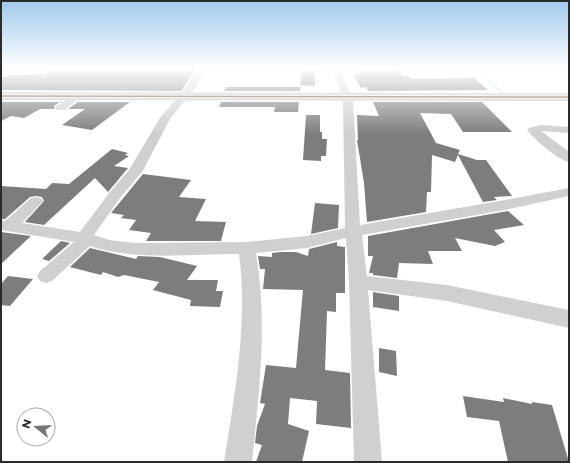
<svg xmlns="http://www.w3.org/2000/svg" width="570" height="463" font-family="Montserrat,sans-serif">
	<style>
		.lines { fill: none; stroke-linecap: round; stroke-linejoin: round }
		.stream { fill: #d4e7f2; fill-rule: evenodd }
		.building { fill: #7d7d7d }
		.minor { fill: #d0d0d0; fill-rule: evenodd }
		.secondary { fill: #c9c9c9; fill-rule: evenodd }
		.bus-1-casing { stroke: #fff; stroke-width: 3 }
		.bus-1 { stroke: #7a4b2a; stroke-width: 1.5 }
	</style>
	<rect width="100%" height="100%" fill="#fff"/>
	<g class="lines">
		<!-- stream -->
		<path class="stream" d="M 480,69 L 483,69 L 487,77 L 503,92 L 503,94 L 501,94 L 485,78 Z"/>
	</g>
	<!-- building -->
	<path class="building" d="M 52,69 L 196,69 L 181,91 L 1,90 L 1,77 L 5,77 L 9,75 L 44,74 Z
		M 302,69 L 315,69 L 315,86 L 300,85 Z
		M 355,69 L 399,70 L 403,76 L 409,76 L 411,79 L 474,78 L 488,90 L 368,91 L 366,87 L 361,88 L 353,75 L 357,75 Z
		M 226,87 L 301,87 L 300,91 L 224,91 Z
		M 1,102 L 60,102 L 55,105 L 54,109 L 40,109 L 24,118 L 11,116 L 1,121 Z
		M 78,102 L 130,102 L 92,130 L 62,125 L 85,109 L 68,109 Z
		M 221,102 L 299,102 L 298,112 L 274,112 L 275,107 L 219,107 Z
		M 373,102 L 482,102 L 512,132 L 463,132 L 451,114 L 420,113 L 436,143 L 460,150 L 458,154 L 477,160 L 486,160 L 512,196 L 494,197 L 497,200 L 483,202 L 458,155 L 455,162 L 432,155 L 431,192 L 427,192 L 426,212 L 367,222 L 364,183 L 357,140 L 358,140 L 357,115 L 379,116 Z
		M 306,115 L 320,115 L 320,132 L 322,132 L 322,139 L 327,139 L 326,156 L 321,156 L 321,161 L 303,160 Z
		M 112,149 L 128,153 L 125,155 L 129,156 L 114,166 L 128,168 L 108,192 L 95,178 L 44,225 L 25,222 L 44,201 L 42,197 L 36,196 L 30,197 L 5,219 L 1,219 L 1,186 L 46,189 L 52,183 L 69,184 Z
		M 143,174 L 191,180 L 179,197 L 206,199 L 195,221 L 226,222 L 221,241 L 146,241 L 151,233 L 129,230 L 136,220 L 121,218 L 124,215 L 111,213 Z
		M 315,203 L 339,205 L 338,228 L 311,234 Z
		M 508,211 L 524,225 L 494,230 L 505,242 L 495,246 L 455,238 L 462,251 L 428,251 L 433,264 L 399,263 L 397,278 L 373,275 L 373,273 L 369,273 L 373,256 L 368,256 L 368,236 Z
		M 1,232 L 31,236 L 1,264 Z
		M 61,241 L 70,243 L 49,261 L 42,259 Z
		M 337,242 L 337,246 L 345,247 L 345,293 L 336,293 L 336,312 L 327,311 L 325,370 L 350,373 L 351,428 L 316,424 L 317,401 L 290,398 L 288,424 L 309,431 L 302,462 L 256,462 L 262,445 L 255,443 L 257,426 L 265,404 L 260,403 L 266,365 L 296,368 L 303,290 L 263,289 L 265,269 L 260,269 L 258,256 L 272,257 L 272,253 L 281,252 L 296,252 L 308,256 L 309,249 Z
		M 90,248 L 136,259 L 138,256 L 160,257 L 197,266 L 187,280 L 218,280 L 216,291 L 223,291 L 220,307 L 190,306 L 191,300 L 153,290 L 159,282 L 124,275 L 118,277 L 103,272 L 101,275 L 70,267 Z
		M 8,276 L 33,279 L 10,306 L 1,305 L 1,284 Z
		M 373,292 L 399,296 L 399,311 L 373,307 Z
		M 379,348 L 396,351 L 397,376 L 379,372 Z
		M 463,396 L 504,402 L 503,398 L 532,404 L 532,402 L 552,405 L 569,462 L 508,462 L 499,421 L 467,417 Z"/>
	<g class="lines">
		<!-- minor -->
		<path class="minor" d="M 198,69 L 207,69 L 201,76 L 196,87 L 170,119 L 142,172 L 120,198 L 94,235 L 109,240 L 134,243 L 247,242 L 307,236 L 345,228 L 343,102 L 333,69 L 341,69 L 353,102 L 360,225 L 505,200 L 569,188 L 569,196 L 505,210 L 362,235 L 367,276 L 447,285 L 569,310 L 569,328 L 447,301 L 368,290 L 382,462 L 354,462 L 349,282 L 346,238 L 307,248 L 256,253 C 268,322 259,393 252,462 L 224,462 C 235,393 248,323 239,254 C 193,254 134,261 90,246 L 52,281 L 46,283 L 40,281 L 37,276 L 40,271 L 74,242 L 1,230 L 1,220 L 5,221 L 31,198 L 36,197 L 41,198 L 43,201 L 22,223 L 80,232 L 110,192 L 129,170 L 160,118 L 189,84 L 193,75 Z
			M 77,93 L 80,94 L 82,96 L 80,98 L 64,110 L 56,110 L 55,108 L 56,106 Z
			M 541,125 L 569,127 L 569,133 L 541,131 L 569,152 L 569,162 C 557,159 535,140 527,130 L 529,128 Z"/>
		<!-- secondary -->
		<path class="secondary" d="M 1,92 L 569,93 L 569,101 L 1,100 Z"/>
		<defs>
			<path id="bus-1" d="M 1,96 L 569,97"/>
		</defs>
		<!-- bus-1 casing -->
		<use href="#bus-1" class="bus-1-casing"/>
		<!-- bus-1 -->
		<use href="#bus-1" class="bus-1"/>
	</g>
	<!-- sky -->
	<linearGradient id="sky" x2="0" y2="1"><stop stop-color="#a0c8ec"/><stop offset="0.51" stop-color="#fff"/><stop offset="1" stop-color="#fff" stop-opacity="0"/></linearGradient>
	<rect width="570" height="134" fill="url(#sky)"/>
	<!-- border -->
	<rect width="570" height="463" fill="none" stroke="#2b2b2b" stroke-width="4"/>
	<!-- north arrow -->
	<g transform="translate(36 427) rotate(288)"><circle r="19" fill="#ffffff" stroke="#aaaaaa"/>
	<path d="M0-3L7 15L0 10L-7 15Z" fill="#757575"/>
	<text y="-6" font-size="11" font-weight="bold" text-anchor="middle" fill="#2b2b2b">N</text>
	</g>
</svg>
